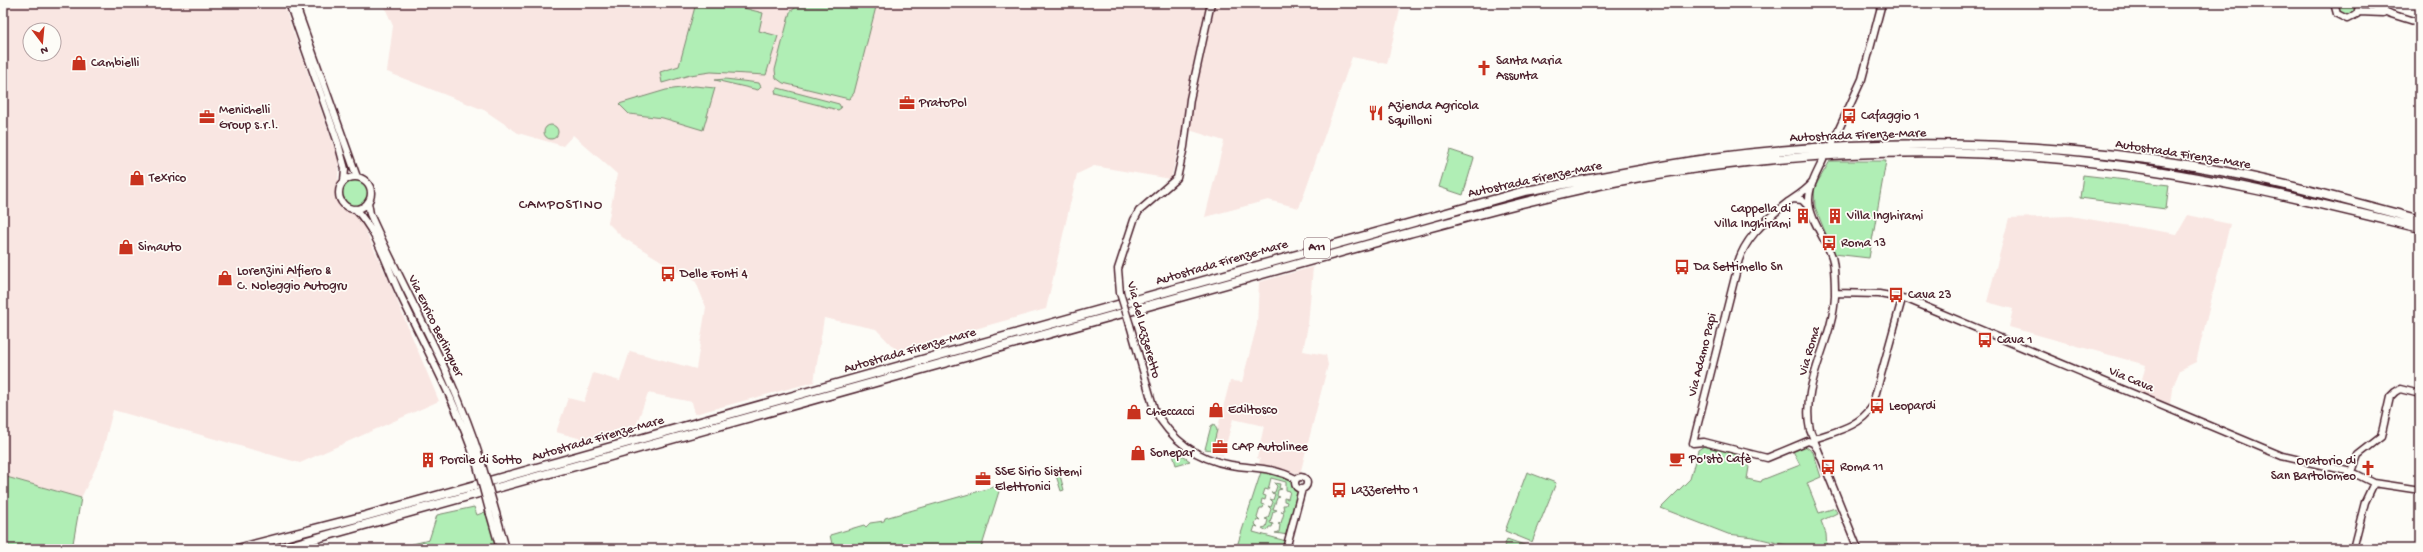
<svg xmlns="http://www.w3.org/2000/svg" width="2423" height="552" font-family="'Gochi Hand',sans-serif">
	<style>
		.built { fill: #f9e6e2; fill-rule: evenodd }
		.green { fill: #b0eeb5; stroke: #7d8670 }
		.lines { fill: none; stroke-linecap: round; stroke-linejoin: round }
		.secondary-casing { stroke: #4a1f2b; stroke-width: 9 }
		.highway-casing { stroke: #4a1f2b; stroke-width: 11 }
		.secondary { stroke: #fdfcf7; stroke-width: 6 }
		.highway { stroke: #fdfcf7; stroke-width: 8 }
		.secondary-bridge-casing { stroke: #4a1f2b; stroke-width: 9; stroke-linecap: butt }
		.secondary-bridge { stroke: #fdfcf7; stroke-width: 6 }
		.labels { text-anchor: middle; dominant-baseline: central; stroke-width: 3.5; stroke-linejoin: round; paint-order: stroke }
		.shield { fill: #fdfcf7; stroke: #806168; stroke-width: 1 }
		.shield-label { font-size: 12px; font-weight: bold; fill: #4a1f2b }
		.poi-label { font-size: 13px; fill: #4a1f2b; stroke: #fdfcf7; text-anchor: start }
		.street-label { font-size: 13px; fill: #4a1f2b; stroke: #fdfcf7 }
		.neighbourhood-label { font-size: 14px; letter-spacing: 1px; fill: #4a1f2b; stroke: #fdfcf7 }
	</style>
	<rect width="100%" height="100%" fill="#fdfcf7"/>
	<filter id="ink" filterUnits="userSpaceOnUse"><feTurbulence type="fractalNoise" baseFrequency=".025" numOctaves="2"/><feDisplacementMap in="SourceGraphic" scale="8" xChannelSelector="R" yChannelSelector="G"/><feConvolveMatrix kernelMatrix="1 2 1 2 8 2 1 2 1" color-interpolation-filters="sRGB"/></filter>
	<g filter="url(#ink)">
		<!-- built -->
		<path class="built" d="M 3,3 L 283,3 L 339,161 L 338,179 L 361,221 L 387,277 L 439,401 L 300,463 L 113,410 L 101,457 L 81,498 L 3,476 ZM 30,30 L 54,30 L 54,54 L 30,54 Z
			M 383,3 L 1391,3 L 1401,6 L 1387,64 L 1352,57 L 1299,208 L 1268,200 L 1205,217 L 1224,141 L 1183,128 L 1171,179 L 1094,166 L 1077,174 L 1046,309 L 897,351 L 876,329 L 824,318 L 814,382 L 695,414 L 692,402 L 648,393 L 634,431 L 593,442 L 556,432 L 568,398 L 584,402 L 593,373 L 620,381 L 630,351 L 696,369 L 706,307 L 696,282 L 622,237 L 608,223 L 617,174 L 573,135 L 563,146 L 518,133 L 484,110 L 387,72 L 393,26 Z
			M 2188,215 L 2230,224 L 2196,362 L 2180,370 L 2172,389 L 2170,404 L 2138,393 L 2146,365 L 2009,327 L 2013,309 L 1987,302 L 2009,218 L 2070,216 L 2177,234 Z
			M 1313,267 L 1308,325 L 1303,351 L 1326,355 L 1328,365 L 1300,474 L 1259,464 L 1260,459 L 1257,458 L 1264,426 L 1233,419 L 1223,456 L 1211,453 L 1230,381 L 1242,382 L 1257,325 L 1259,282 Z"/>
		<!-- green -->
		<path class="green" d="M 696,3 L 724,3 L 763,13 L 759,31 L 778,36 L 766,75 L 711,72 L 690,75 L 662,83 L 660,72 L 679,66 Z
			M 801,3 L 877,3 L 854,93 L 849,99 L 783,83 L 776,78 L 775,70 L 790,12 Z
			M 2338,3 L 2356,3 L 2356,9 L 2349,15 L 2343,14 L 2338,9 Z
			M 725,79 L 759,83 L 761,87 L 758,90 L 715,80 Z
			M 695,86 L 715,88 L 703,130 L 663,118 L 629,114 L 619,104 L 666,90 Z
			M 778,88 L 839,104 L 841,108 L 838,110 L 776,94 L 775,90 Z
			M544 132a7 7 0 1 1 14 0a7 7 0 1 1-14 0Z
			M 1450,150 L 1474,158 L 1463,195 L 1439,187 Z
			M 1830,161 L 1886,161 L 1869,258 L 1834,254 L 1815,207 L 1814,188 Z
			M 2083,175 L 2169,185 L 2166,209 L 2080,198 Z
			M342 193a13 13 0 1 1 26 0a13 13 0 1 1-26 0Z
			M 1214,424 L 1217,430 L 1212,450 L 1205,449 L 1211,426 Z
			M 1704,446 L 1740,455 L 1740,459 L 1750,461 L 1747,479 L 1761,482 L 1762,480 L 1800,465 L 1793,451 L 1805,446 L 1813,452 L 1821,477 L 1807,483 L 1819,513 L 1835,508 L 1837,513 L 1821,521 L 1826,534 L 1827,549 L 1802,549 L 1753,537 L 1728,534 L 1661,508 L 1690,479 L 1698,450 Z
			M 1174,450 L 1190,461 L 1176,465 L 1172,451 Z
			M 1058,468 L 1064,490 L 1061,491 L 1054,469 Z
			M 1262,469 L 1290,478 L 1298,495 L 1288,535 L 1275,533 L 1279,532 L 1280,525 L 1278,524 L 1281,523 L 1284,513 L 1281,512 L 1284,511 L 1283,505 L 1286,505 L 1287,502 L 1284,501 L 1284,498 L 1288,499 L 1290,491 L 1286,490 L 1286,482 L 1271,478 L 1268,490 L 1265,489 L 1263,495 L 1266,496 L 1265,500 L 1262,499 L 1261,504 L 1264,505 L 1263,508 L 1260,508 L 1257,518 L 1260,521 L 1257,520 L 1255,524 L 1258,527 L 1255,526 L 1253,532 L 1286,541 L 1283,549 L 1236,549 Z
			M 1527,472 L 1556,483 L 1532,542 L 1505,531 Z
			M 3,476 L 81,498 L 72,549 L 3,549 Z
			M 1274,483 L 1280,484 L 1279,488 L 1282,489 L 1278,490 L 1277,496 L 1280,497 L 1277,498 L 1273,509 L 1277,510 L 1273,512 L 1270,523 L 1273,524 L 1272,527 L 1269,527 L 1267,531 L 1262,528 L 1266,527 L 1268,520 L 1265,519 L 1268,518 L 1271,509 L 1268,506 L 1271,507 L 1273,502 L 1270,499 L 1273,500 L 1275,494 L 1271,493 L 1275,492 L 1277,486 Z
			M 1001,485 L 981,549 L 833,549 L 830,535 L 864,525 L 866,527 L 870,523 L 884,521 L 885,518 Z
			M 474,507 L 477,515 L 485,512 L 486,515 L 489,515 L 498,549 L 456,549 L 431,544 L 392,549 L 429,540 L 437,515 Z
			M 1507,539 L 1533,548 L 1532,549 L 1503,549 Z"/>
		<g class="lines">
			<defs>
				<path id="secondary" d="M 289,3 L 338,143 L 345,169 L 344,181
					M 295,3 L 357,177
					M 2334,3 L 2337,14 L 2347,19 L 2357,14 L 2360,3
					M 2367,3 L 2391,14 L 2420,23
					M 2359,12 L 2383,13
					M 1833,142 L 1862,79 L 1882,3
					M 1823,160 C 1817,173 1809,186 1809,200 C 1809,219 1826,239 1832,257 C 1835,268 1835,284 1835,296 C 1833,342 1800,384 1810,430 L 1858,549
					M339 193a16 16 0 1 1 32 0a16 16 0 1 1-32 0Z
					M 1813,182 C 1806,191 1797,196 1788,202 C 1765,220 1739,243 1736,273 L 1693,443 L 1704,442 L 1767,458 L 1808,441 L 1813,443 L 1818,450
					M 1793,199 L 1802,200 L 1809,207
					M 368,202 L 370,214 C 407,297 454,374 481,461
					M 355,209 C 377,231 386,264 399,292 C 426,349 456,402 476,462
					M 1120,293 L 1118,269 L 1134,220 L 1139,211 L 1177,178 L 1184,147 L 1190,99 L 1211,3
					M 1835,293 L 1879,294 L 1907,299 L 2282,456 L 2352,472 L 2374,483 L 2420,490
					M 1130,325 L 1154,409 C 1171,440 1196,459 1231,465 C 1256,469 1273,467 1296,479
					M 1814,439 C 1836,431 1859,427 1872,407 L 1902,299
					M 2352,472 L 2358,455 L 2381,437 L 2390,397 L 2395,392 L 2400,389 L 2420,394
					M1295 483a6 6 0 1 1 12 0a6 6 0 1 1-12 0Z
					M 496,513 L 506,549
					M 490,514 L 500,549
					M 1286,549 L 1302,489
					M 2353,549 L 2365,502 L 2374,483"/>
				<path id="highway" d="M 237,549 L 365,516 L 1525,191 C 1588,180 1650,167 1713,158 C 1871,137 2037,140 2194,166 C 2271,179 2345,200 2420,220
					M 278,549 L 1409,233 C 1486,212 1562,191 1640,177 C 1793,151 1953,144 2107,164 C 2213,177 2317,203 2420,228"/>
			</defs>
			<!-- secondary casing -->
			<use href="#secondary" class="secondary-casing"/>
			<!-- highway casing -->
			<use href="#highway" class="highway-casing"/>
			<!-- secondary -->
			<use href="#secondary" class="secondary"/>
			<!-- highway -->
			<use href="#highway" class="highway"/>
			<defs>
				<path id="secondary-bridge" d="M 1120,293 L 1130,325
					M 481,461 L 496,513
					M 476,462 L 490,514"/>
			</defs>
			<!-- secondary-bridge casing -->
			<use href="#secondary-bridge" class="secondary-bridge-casing"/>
			<!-- secondary-bridge -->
			<use href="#secondary-bridge" class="secondary-bridge"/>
		</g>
	</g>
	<!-- icons -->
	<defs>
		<symbol id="shop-bare" viewBox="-9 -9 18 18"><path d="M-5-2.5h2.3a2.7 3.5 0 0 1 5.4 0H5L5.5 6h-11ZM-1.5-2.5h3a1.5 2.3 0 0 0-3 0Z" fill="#c8321e" stroke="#fdfcf7" stroke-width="2.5" paint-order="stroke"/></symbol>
		<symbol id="church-bare" viewBox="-9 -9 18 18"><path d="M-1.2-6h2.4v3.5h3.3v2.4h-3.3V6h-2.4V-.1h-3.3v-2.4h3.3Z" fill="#c8321e" stroke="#fdfcf7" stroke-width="2.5" paint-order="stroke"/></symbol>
		<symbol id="office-bare" viewBox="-9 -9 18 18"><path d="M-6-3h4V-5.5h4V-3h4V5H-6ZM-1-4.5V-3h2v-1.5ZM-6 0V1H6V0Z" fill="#c8321e" stroke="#fdfcf7" stroke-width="2.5" paint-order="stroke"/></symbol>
		<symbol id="restaurant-bare" viewBox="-9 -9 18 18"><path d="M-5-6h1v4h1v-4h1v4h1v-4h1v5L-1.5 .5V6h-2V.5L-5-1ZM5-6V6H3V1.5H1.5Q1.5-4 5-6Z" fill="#c8321e" stroke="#fdfcf7" stroke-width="2.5" paint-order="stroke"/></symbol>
		<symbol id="bus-bare" viewBox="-9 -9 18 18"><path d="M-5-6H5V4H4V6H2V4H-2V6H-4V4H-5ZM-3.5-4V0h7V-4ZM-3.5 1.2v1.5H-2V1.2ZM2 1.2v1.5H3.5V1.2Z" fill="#c8321e" stroke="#fdfcf7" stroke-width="2.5" paint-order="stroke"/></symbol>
		<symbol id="building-bare" viewBox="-9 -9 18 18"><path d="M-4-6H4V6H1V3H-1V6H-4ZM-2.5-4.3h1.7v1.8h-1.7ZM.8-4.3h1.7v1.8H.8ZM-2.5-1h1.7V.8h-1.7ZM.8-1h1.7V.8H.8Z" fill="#c8321e" stroke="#fdfcf7" stroke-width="2.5" paint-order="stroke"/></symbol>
		<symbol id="cafe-bare" viewBox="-9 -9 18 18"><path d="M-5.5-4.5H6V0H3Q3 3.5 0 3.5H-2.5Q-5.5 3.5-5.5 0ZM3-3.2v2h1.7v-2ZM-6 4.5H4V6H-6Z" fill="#c8321e" stroke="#fdfcf7" stroke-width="2.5" paint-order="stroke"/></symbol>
	</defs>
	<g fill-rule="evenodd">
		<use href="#shop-bare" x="68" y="52" width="22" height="22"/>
		<use href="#church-bare" x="1473" y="57" width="22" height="22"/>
		<use href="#office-bare" x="896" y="92" width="22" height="22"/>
		<use href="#restaurant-bare" x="1365" y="102" width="22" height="22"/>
		<use href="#bus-bare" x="1838" y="105" width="22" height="22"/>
		<use href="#office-bare" x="196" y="106" width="22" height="22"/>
		<use href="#shop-bare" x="126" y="167" width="22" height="22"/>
		<use href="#building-bare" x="1792" y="205" width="22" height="22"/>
		<use href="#building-bare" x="1824" y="205" width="22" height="22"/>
		<use href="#bus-bare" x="1818" y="232" width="22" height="22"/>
		<use href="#shop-bare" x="115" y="236" width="22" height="22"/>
		<use href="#bus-bare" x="1671" y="256" width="22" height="22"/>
		<use href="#bus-bare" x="657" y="263" width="22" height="22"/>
		<use href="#shop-bare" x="214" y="267" width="22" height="22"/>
		<use href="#bus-bare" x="1885" y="284" width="22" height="22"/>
		<use href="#bus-bare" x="1974" y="329" width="22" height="22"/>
		<use href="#bus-bare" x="1866" y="395" width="22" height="22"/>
		<use href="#shop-bare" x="1205" y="399" width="22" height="22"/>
		<use href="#shop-bare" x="1123" y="401" width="22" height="22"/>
		<use href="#office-bare" x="1209" y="436" width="22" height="22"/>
		<use href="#shop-bare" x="1127" y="442" width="22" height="22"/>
		<use href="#cafe-bare" x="1666" y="448" width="22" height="22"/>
		<use href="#building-bare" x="417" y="449" width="22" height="22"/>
		<use href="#bus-bare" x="1817" y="456" width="22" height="22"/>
		<use href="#church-bare" x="2357" y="457" width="22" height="22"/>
		<use href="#office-bare" x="972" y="468" width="22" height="22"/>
		<use href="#bus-bare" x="1328" y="479" width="22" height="22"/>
	</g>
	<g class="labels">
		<!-- shield labels -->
		<rect class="shield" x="1304" y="238" width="26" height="20" rx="3"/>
		<g class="shield-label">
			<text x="1317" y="248">A11</text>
		</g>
		<!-- poi labels -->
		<g class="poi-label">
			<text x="1496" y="61">Santa Maria<tspan x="1496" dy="15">Assunta</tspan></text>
			<text x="91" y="63">Cambielli</text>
			<text x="919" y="103">PratoPol</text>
			<text x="1388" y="106">Azienda Agricola<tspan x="1388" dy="15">Squilloni</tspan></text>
			<text x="219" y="110">Menichelli<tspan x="219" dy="15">Group s.r.l.</tspan></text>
			<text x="1861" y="116">Cafaggio 1</text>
			<text x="149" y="178">Texrico</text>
			<text x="1791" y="209" text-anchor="end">Cappella di<tspan x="1791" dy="15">Villa Inghirami</tspan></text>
			<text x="1847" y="216">Villa Inghirami</text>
			<text x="1841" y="243">Roma 13</text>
			<text x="138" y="247">Simauto</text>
			<text x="1694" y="267">Da Settimello Sn</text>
			<text x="237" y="271">Lorenzini Alfiero &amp;<tspan x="237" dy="15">C. Noleggio Autogru</tspan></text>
			<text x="680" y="274">Delle Fonti 4</text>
			<text x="1908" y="295">Cava 23</text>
			<text x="1997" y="340">Cava 1</text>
			<text x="1889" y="406">Leopardi</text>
			<text x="1228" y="410">Ediltosco</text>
			<text x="1146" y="412">Checcacci</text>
			<text x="1232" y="447">CAP Autolinee</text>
			<text x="1150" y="453">Sonepar</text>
			<text x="1689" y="459">Po'stò Cafè</text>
			<text x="440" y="460">Porcile di Sotto</text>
			<text x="2356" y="461" text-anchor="end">Oratorio di<tspan x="2356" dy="15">San Bartolomeo</tspan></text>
			<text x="1840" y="467">Roma 11</text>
			<text x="995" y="472">SSE Sirio Sistemi<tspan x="995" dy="15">Elettronici</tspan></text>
			<text x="1351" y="490">Lazzeretto 1</text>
		</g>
		<!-- street labels -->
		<g class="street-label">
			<text transform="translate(1858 136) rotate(-2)">Autostrada Firenze-Mare</text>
			<text transform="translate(2183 155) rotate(9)">Autostrada Firenze-Mare</text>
			<text transform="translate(1535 180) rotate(-12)">Autostrada Firenze-Mare</text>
			<text transform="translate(1222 263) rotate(-16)">Autostrada Firenze-Mare</text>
			<text transform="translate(435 326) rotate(64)">Via Enrico Berlinguer</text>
			<text transform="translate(1143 330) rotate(75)">Via del Lazzeretto</text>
			<text transform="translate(910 351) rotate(-16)">Autostrada Firenze-Mare</text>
			<text transform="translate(1810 351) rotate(-74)">Via Roma</text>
			<text transform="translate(1703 355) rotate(-76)">Via Adamo Papi</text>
			<text transform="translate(2131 380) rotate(23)">Via Cava</text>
			<text transform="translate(598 439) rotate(-16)">Autostrada Firenze-Mare</text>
		</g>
		<!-- neighbourhood labels -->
		<g class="neighbourhood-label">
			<text x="561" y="205">CAMPOSTINO</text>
		</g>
	</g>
	<!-- margin -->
	<rect width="2423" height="552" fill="none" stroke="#fdfcf7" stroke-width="16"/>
	<rect x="8" y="8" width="2407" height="536" fill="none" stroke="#4a1f2b" stroke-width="1.5" filter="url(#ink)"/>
	<!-- north arrow -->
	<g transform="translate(42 42) rotate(164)"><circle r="19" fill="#fdfcf7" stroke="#b5a4a5"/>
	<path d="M0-3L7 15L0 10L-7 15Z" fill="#c8321e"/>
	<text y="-6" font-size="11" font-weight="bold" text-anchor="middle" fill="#4a1f2b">N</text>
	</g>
</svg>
